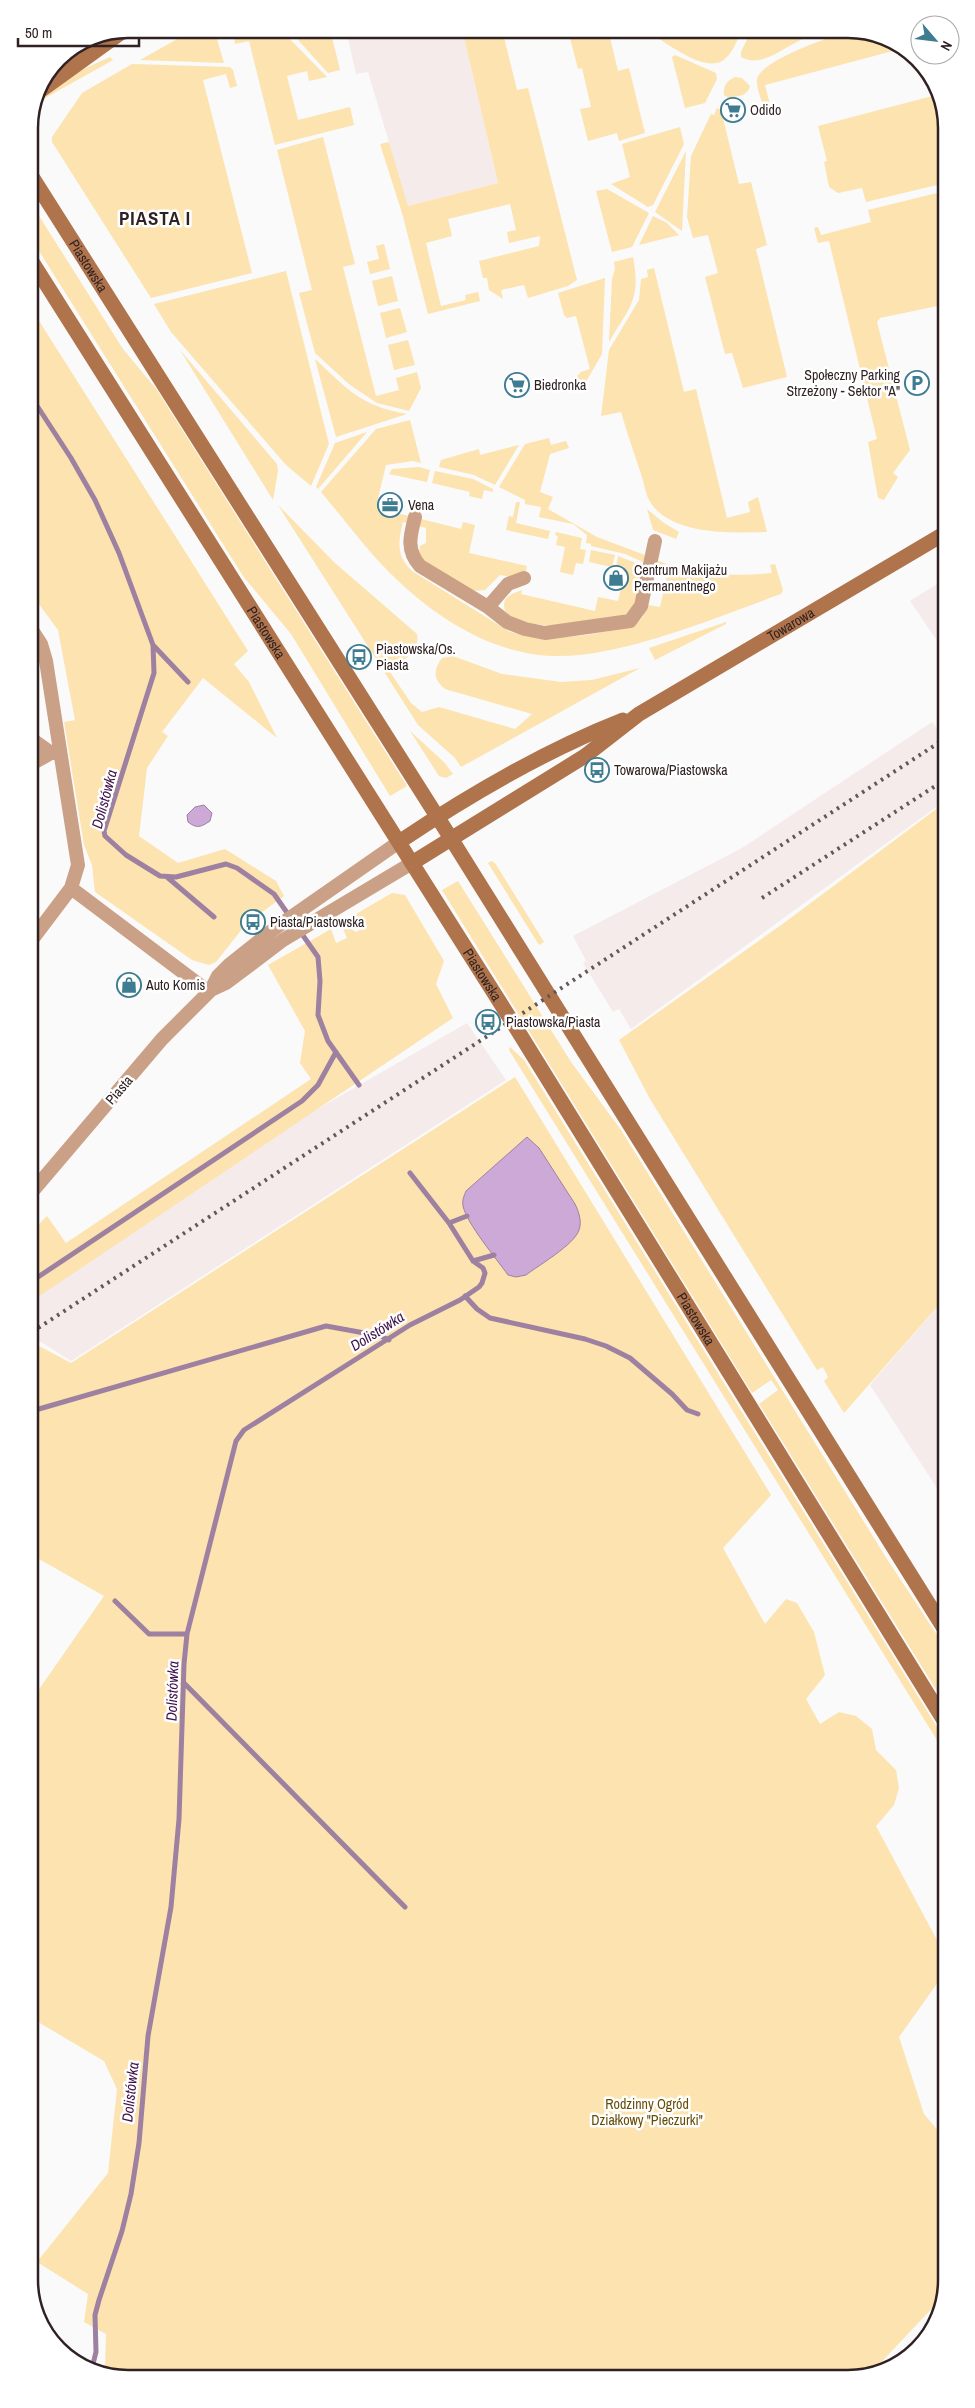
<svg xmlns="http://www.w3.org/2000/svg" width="975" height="2408" font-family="'Archivo Narrow',sans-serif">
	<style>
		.built { fill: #f4ebea }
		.green { fill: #fce3af }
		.water { fill: #cda9d8; stroke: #9e80a1 }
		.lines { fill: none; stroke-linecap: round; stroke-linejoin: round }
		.stream { stroke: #9e80a1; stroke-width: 5 }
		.street { stroke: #caa086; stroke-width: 14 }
		.secondary { stroke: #af744c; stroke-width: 15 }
		.rail { stroke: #625858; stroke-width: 4; stroke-dasharray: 2.5 5; stroke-linecap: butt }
		.labels { text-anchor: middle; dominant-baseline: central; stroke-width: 5; stroke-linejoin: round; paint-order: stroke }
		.poi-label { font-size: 14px; fill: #302222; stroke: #fff; text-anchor: start }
		.street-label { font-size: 14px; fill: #302222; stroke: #fff }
		.park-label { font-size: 14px; fill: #664d07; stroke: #fff }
		.water-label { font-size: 15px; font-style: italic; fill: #3f124c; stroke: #fff }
		.district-label { font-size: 19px; font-weight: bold; letter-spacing: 1px; fill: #302222; stroke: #fff }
		.rim { fill: none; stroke: #302222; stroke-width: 2.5 }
	</style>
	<rect width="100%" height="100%" fill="#fafafa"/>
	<!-- built -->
	<path class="built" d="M 346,29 L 462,29 L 498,183 L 408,206 L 368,72 L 356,74 Z
		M 942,581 L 942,648 L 910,601 Z
		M 932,722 L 943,736 L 943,802 L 631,1029 L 619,1009 L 613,1012 L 583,963 L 586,961 L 573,936 L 742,848 Z
		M 467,1023 L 506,1080 L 71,1361 L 41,1342 L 32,1342 L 32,1296 L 283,1129 Z
		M 944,1299 L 944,1499 L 870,1385 Z"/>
	<!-- green -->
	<path class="green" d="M 195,29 L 214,29 L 224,63 L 140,60 Z
		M 233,29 L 280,29 L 327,77 L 309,81 L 307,71 L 287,76 L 298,120 L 350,107 L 354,125 L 275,145 L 249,41 L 235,44 Z
		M 288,29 L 330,29 L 340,70 L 328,73 Z
		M 462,29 L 502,29 L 517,90 L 528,88 L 577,280 L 568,286 L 528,298 L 524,285 L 501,290 L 503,299 L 489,290 L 487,278 L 483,278 L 479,261 L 539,246 L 540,236 L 509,243 L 507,232 L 516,230 L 510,204 L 448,219 L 452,236 L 426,243 L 441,306 L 466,300 L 465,295 L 478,292 L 480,301 L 428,314 L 402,213 L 380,144 L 389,142 L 408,206 L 498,183 Z
		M 561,29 L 608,29 L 618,71 L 629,68 L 645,133 L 619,141 L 617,133 L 588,141 L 580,109 L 591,107 L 582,68 L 578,69 L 569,34 L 563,35 Z
		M 653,29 L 742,29 C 738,38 734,50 727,57 C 709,77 671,45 654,36 Z
		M 752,29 L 832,29 C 823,32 812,34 803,39 C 785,46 762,69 741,57 L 741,52 Z
		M 855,29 L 904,48 L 765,85 L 771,108 L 763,106 C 761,98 756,87 757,79 C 762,59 836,35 855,29 Z
		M 675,55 L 716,73 L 717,79 L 705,103 L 685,108 L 672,57 Z
		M 110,57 L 113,60 L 40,101 L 75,73 Z
		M 132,64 L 230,67 L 233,70 L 237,86 L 230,88 L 226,74 L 203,80 L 252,273 L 151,298 L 52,142 L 52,137 L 82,93 Z
		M 735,77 L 742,78 L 750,86 L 748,91 L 743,95 L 729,98 L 724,95 C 723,85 727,81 735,77 Z
		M 940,94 L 941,184 L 866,202 L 862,188 L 838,193 L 829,187 L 824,162 L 827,161 L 818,126 Z
		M 717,108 L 721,110 L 739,184 L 751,182 L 767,245 L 756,249 L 787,377 L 743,388 L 732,353 L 725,354 L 705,277 L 718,273 L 708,235 L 693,238 L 687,217 L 691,156 L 711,114 L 714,115 Z
		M 680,127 L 684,144 L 653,205 L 648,207 L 611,184 L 630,177 L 622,144 Z
		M 323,137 L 355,264 L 343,267 L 376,396 L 399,390 L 396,378 L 417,372 L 421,388 L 409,411 L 377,403 L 350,385 L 315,353 L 299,293 L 312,290 L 277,150 Z
		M 686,151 L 682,231 L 655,212 Z
		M 607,189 L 649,213 L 632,247 L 612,252 L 596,191 Z
		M 941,192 L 942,305 L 880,318 L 877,322 L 910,450 L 893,473 L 898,477 L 884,500 L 878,498 L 868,442 L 877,439 L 829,241 L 818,243 L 814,228 L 818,227 L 821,235 L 871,222 L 868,210 Z
		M 29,200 L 123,349 L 157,390 L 407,786 L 390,796 L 291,634 L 243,576 L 29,235 Z
		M 653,216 L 667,223 L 679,235 L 639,245 Z
		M 384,244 L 390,269 L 370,274 L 367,262 L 379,259 L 376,246 Z
		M 633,257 C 641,300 630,306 609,342 L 612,279 L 615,269 L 614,262 Z
		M 654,268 L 684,392 L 696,389 L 727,518 L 750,512 L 748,502 L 758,497 L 767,532 C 733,533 669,536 649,500 C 645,492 644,482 641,474 C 634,453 627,433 621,412 L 601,416 L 609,350 L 639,300 L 641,279 L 648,277 L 647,270 Z
		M 286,271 L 329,444 L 311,486 L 286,465 L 171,332 L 154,304 Z
		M 392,276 L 398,301 L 378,306 L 372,281 Z
		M 605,278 L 602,354 L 580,392 L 577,376 L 581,372 L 590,369 L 576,316 L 567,318 L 564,315 L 558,293 Z
		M 29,305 L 248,651 L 234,664 L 249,682 L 277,738 L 203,678 L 162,732 L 168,736 L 147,768 L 139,836 L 178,863 L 225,849 L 276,881 L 284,896 L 246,924 L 216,962 L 209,965 L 192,960 L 95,892 L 92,865 L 84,845 L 64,722 L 75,720 L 58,630 L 30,592 Z
		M 400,308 L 407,332 L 386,338 L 380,313 Z
		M 408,340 L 415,365 L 394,370 L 388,345 Z
		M 180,350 L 277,464 L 278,471 L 273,500 Z
		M 315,359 C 334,376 352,397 377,406 C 386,410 397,412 407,414 L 336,437 Z
		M 410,420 L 421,463 L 413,461 L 386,465 L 377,502 L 398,507 L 397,513 L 461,529 L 463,522 L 475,525 L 469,553 L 527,566 L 526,571 L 516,578 L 500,575 L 485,590 L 472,591 L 424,561 L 419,552 L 420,546 L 426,543 L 426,528 L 403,522 C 398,542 396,556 412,571 L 510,632 L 542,639 L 586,635 L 632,627 L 642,618 L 648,605 L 660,607 L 668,572 L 656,569 L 658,561 C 697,575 730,577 772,573 L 770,565 L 775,564 L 783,590 L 781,594 C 716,617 624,657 555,656 C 492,655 433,616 390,573 C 365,548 344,519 321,492 L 376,429 Z
		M 367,432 L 318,489 L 316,487 L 335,443 Z
		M 549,438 L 551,445 L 566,441 L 569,448 L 550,454 L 540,492 L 553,497 L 548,509 L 597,537 L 645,555 L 643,562 L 625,554 L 591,546 L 591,544 L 586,543 L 587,535 L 573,524 L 539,517 L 541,507 L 525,504 L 525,500 L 499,487 L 525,444 Z
		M 519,445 L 495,485 L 474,475 L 439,467 L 441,460 L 479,449 L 480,455 Z
		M 419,467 L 430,470 L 427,482 L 389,474 L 392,469 Z
		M 435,471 L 473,479 L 493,489 L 493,492 L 484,490 L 482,499 L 469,496 L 470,492 L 432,483 Z
		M 516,502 L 520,502 L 516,523 L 550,531 L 548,539 L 506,530 L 509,516 L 513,517 Z
		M 278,505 L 335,563 L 417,634 C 420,654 406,657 392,667 L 390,672 L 411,703 L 422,712 L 439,707 L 515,729 L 532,714 L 445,689 C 433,679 433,670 442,658 L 453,656 L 502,674 L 561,682 L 592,680 L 640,668 L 461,767 L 455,758 L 418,725 Z
		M 647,509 L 664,523 L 679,532 L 676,539 L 653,530 Z
		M 556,532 L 582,538 L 580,549 L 586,550 L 583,564 L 576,563 L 573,575 L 560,572 L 565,547 L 556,545 L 558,536 L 555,535 Z
		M 591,550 L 615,555 L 612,567 L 589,562 Z
		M 618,556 L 643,566 C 640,581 640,604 628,613 C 621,619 555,627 544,625 C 531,624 513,621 505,611 C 501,597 511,594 522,590 L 521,594 L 595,611 L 598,597 L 618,601 L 624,575 L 615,573 Z
		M 726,622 L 726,624 L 655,660 L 649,648 Z
		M 410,731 L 444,762 L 453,774 L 446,778 L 439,776 Z
		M 943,804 L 944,1299 L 844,1413 L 824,1381 L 828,1377 L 823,1367 L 817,1370 L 650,1099 L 619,1040 L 784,923 Z
		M 491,861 L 495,863 L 544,942 L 539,945 L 488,863 Z
		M 458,881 L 571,1062 L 621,1130 L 887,1559 L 945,1647 L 945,1704 L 759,1404 L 778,1390 L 771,1380 L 752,1393 L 442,890 Z
		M 392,893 L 405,895 L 444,961 L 436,984 L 453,1018 L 32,1301 L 31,1232 L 47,1216 L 66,1243 L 311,1079 L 300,1063 L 305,1031 L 268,965 L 331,929 L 336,943 L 347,938 L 340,922 L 356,932 L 364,928 L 349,918 Z
		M 510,1047 L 524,1060 L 945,1740 L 945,1753 L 509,1050 Z
		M 515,1077 L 771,1495 L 723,1548 L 765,1624 L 786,1599 L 797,1603 L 814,1632 L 825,1675 L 806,1699 L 820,1724 L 839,1712 L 856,1716 L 872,1729 L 876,1750 L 896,1770 L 899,1788 L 894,1805 L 876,1826 L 945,1955 L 946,1971 L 899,2037 L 924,2114 L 946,2140 L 946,2281 L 939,2301 L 870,2374 L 121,2379 L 102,2372 L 105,2368 L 106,2334 L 84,2322 L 88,2294 L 37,2262 L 108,2173 L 117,2089 L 104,2061 L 33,2019 L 33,1698 L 104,1596 L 32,1555 L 32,1346 L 41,1347 L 71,1363 Z"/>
	<!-- water -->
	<path class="water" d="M 204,805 L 212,813 L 210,821 C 201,827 197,829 188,822 L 187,815 L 195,807 Z
		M 527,1137 L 539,1148 L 575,1204 C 579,1212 582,1222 579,1230 C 574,1245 539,1265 526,1275 L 516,1277 L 508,1275 C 496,1258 467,1224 463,1206 C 462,1200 464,1196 466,1191 Z"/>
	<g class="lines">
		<!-- stream -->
		<path class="stream" d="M 30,395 L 71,458 L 95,500 L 119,553 L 153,645 L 154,673 L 104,831 L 105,836 L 126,855 L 160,876 L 176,877 L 226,864 L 237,868 L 274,894 L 318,957 L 320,981 L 318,1015 L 328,1041 L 359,1085
			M 153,645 L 188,682
			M 167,877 L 214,917
			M 449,1223 L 467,1216
			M 473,1261 L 494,1255
			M 32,1281 L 302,1101 L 318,1085 L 336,1052
			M 465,1296 L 477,1309 L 490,1318 L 585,1339 L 606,1346 L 630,1358 L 672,1394 L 687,1410 L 698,1414
			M 32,1411 L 326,1326 L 381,1336 L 389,1340
			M 115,1601 L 149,1634 L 187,1634
			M 184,1683 L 405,1907
			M 92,2368 L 96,2352 L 95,2315 L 99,2300 L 122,2231 L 131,2194 L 139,2143 L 148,2036 L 171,1907 L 179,1819 L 184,1664 L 187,1634 L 236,1441 L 244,1430 L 410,1325 L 460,1300 L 479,1287 L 482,1283 L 485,1273 L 483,1268 L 473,1261 L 449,1223 L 410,1173"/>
		<!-- street -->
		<path class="street" d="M 415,517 C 410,536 406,550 420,566 L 488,607 L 507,622 L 525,629 L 545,633 L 630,621 L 641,606 L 655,541
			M 488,607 L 508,584 L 524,578
			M 30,627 L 41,644 L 46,661 L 78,865 L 71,888 L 31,941
			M 30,738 L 51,753
			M 35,762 L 51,753 L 59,753
			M 71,888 L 209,992
			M 211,990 L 226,983 L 283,940 L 412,863
			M 31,1193 L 162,1039 L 211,990 L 218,976 L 229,965 L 274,929 L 399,842"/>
		<!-- secondary -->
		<g class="secondary">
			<path d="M 52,65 L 87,49"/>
			<path d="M 36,94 L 122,32"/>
			<path id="s1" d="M 29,172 L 452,840 L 945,1630"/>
			<path id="s2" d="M 29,257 L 518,1031 L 945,1722"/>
			<path d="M 399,842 C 469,795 544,751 623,720"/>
			<path id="s3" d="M 412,863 L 585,756 L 639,714 L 942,535"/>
		</g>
		<!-- rail -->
		<path class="rail" d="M 762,898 L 943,781
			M 32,1332 L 943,740"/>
	</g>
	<!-- icons -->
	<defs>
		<symbol id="supermarket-ring" viewBox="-11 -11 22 22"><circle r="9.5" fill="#fff" stroke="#3e7c91" stroke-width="1.5"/><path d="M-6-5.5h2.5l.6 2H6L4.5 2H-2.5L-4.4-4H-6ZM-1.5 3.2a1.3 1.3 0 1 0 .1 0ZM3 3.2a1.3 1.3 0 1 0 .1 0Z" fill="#3e7c91"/></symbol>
		<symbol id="parking-ring" viewBox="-11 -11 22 22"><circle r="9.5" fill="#fff" stroke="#3e7c91" stroke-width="1.5"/><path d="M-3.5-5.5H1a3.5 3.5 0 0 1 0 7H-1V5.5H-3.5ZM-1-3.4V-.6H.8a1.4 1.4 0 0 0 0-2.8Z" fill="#3e7c91"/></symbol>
		<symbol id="office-ring" viewBox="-11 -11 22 22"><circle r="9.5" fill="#fff" stroke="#3e7c91" stroke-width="1.5"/><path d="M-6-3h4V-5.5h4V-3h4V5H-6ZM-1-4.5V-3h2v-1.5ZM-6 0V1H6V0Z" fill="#3e7c91"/></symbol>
		<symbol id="shop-ring" viewBox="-11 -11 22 22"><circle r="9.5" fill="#fff" stroke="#3e7c91" stroke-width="1.5"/><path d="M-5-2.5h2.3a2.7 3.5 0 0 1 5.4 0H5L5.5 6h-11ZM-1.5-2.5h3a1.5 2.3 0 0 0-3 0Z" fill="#3e7c91"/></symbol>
		<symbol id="bus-ring" viewBox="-11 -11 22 22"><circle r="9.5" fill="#fff" stroke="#3e7c91" stroke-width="1.5"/><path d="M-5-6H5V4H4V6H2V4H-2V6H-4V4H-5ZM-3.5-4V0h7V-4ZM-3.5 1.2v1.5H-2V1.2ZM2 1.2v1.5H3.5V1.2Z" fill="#3e7c91"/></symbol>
	</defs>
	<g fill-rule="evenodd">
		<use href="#supermarket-ring" x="719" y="96" width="28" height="28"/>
		<use href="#parking-ring" x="903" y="369" width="28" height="28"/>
		<use href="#supermarket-ring" x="503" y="371" width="28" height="28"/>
		<use href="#office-ring" x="376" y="491" width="28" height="28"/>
		<use href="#shop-ring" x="602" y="564" width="28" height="28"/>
		<use href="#bus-ring" x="345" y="643" width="28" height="28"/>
		<use href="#bus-ring" x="583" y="756" width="28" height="28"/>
		<use href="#bus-ring" x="239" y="908" width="28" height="28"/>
		<use href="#shop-ring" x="115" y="971" width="28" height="28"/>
		<use href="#bus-ring" x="474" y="1008" width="28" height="28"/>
	</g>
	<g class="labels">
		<!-- poi labels -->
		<g class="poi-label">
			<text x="750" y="110">Odido</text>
			<text x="900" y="375" text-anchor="end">Społeczny Parking<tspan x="900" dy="16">Strzeżony - Sektor "A"</tspan></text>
			<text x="534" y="385">Biedronka</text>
			<text x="408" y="505">Vena</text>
			<text x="634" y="570">Centrum Makijażu<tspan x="634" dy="16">Permanentnego</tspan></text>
			<text x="376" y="649">Piastowska/Os.<tspan x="376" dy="16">Piasta</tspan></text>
			<text x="614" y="770">Towarowa/Piastowska</text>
			<text x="270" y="922">Piasta/Piastowska</text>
			<text x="146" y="985">Auto Komis</text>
			<text x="506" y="1022">Piastowska/Piasta</text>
		</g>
		<!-- street labels -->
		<g class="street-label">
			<text stroke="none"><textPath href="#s1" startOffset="111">Piastowska</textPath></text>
			<text stroke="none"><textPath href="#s3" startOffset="448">Towarowa</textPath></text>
			<text stroke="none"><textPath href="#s2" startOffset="444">Piastowska</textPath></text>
			<text stroke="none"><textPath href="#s2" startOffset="849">Piastowska</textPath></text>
			<text transform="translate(119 1090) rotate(-49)">Piasta</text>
			<text stroke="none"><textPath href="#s2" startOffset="1254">Piastowska</textPath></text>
		</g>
		<!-- park labels -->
		<g class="park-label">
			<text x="647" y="2104">Rodzinny Ogród<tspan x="647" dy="16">Działkowy "Pieczurki"</tspan></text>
		</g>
		<!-- water labels -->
		<g class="water-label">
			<text transform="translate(104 799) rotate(-75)">Dolistówka</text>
			<text transform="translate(377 1331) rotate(-32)">Dolistówka</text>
			<text transform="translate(172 1691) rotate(-88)">Dolistówka</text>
			<text transform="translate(130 2092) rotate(-84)">Dolistówka</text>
		</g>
		<!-- district labels -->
		<g class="district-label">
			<text x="155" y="218">PIASTA I</text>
		</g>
	</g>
	<!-- crop -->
	<path d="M0 0H975V2408H0ZM128 38H848A90 90 0 0 1 938 128V2280A90 90 0 0 1 848 2370H128A90 90 0 0 1 38 2280V128A90 90 0 0 1 128 38Z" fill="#fff" fill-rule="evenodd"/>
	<path class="rim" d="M128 38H848A90 90 0 0 1 938 128V2280A90 90 0 0 1 848 2370H128A90 90 0 0 1 38 2280V128A90 90 0 0 1 128 38Z"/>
	<!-- north arrow -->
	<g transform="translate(935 40) rotate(118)"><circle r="24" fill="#ffffff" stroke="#aca7a7"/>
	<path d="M0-4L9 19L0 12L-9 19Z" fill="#3e7c91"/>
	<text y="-8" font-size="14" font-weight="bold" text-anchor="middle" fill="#302222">N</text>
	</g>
	<!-- scale -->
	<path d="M18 38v8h121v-8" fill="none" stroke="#302222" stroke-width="2.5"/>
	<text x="25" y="38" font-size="15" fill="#302222" stroke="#ffffff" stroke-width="4" paint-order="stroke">50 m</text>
</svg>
